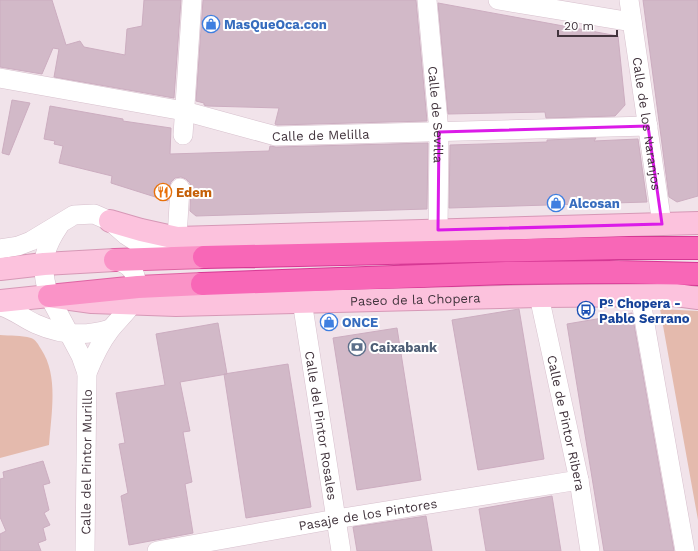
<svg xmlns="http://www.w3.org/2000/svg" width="698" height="551" font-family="'Work Sans',sans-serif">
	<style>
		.green { fill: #e4baad }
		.building { fill: #d2b9c8; stroke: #ccadc0 }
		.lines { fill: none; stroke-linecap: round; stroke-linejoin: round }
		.street-casing { stroke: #d7c0cd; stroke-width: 20 }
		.secondary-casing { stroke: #d698b6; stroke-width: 24 }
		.primary-casing { stroke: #de64a3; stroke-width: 24 }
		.highway-casing { stroke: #d63894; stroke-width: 24 }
		.street { stroke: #fff; stroke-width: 19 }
		.secondary { stroke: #fcc2dd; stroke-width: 22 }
		.primary { stroke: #fa93c7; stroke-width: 22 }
		.highway { stroke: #f867b7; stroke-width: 22 }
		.marked { fill: none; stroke: #db1be8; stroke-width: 3; stroke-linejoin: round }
		.labels { text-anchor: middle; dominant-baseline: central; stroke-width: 4; stroke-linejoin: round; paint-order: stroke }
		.shop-label { font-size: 13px; font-weight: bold; fill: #366cbe; stroke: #fff; text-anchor: start }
		.street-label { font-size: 13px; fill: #42343d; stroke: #fff }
		.food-label { font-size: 13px; font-weight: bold; fill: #c56008; stroke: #fff; text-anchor: start }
		.transit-label { font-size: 13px; font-weight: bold; fill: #164399; stroke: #fff; text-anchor: start }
		.service-label { font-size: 13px; font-weight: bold; fill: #4e5e75; stroke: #fff; text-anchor: start }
	</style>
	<rect width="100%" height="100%" fill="#f1e3ea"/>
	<!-- green -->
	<path class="green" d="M 660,309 L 698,311 L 698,520 Z
		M 0,335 C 10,336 21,335 31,338 C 36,340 38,344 41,349 C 59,376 51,414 49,445 L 0,458 Z"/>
	<!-- building -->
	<path class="building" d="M 0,0 L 52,0 L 66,45 L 80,41 L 84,47 L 125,55 L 127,29 L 142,26 L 144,0 L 181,0 L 174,98 L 54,77 L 59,49 L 53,48 L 42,74 L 0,67 Z
		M 203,0 L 416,0 L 427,121 L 277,125 L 275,124 L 279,108 L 207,106 L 204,105 L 204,103 L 196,101 Z
		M 643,0 L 698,0 L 698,196 L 677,202 L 669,197 Z
		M 438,3 L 618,36 L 625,105 L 615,116 L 546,118 L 545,112 L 448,114 Z
		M 12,100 L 30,103 L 9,155 L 2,153 Z
		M 50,106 L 123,119 L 123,121 L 171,128 L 170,154 L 269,151 L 270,146 L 276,147 L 428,143 L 427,209 L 196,216 L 190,211 L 191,188 L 190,183 L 186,179 L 181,177 L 175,178 L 171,182 L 169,187 L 168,201 L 111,183 L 112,176 L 59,163 L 63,146 L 54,144 L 55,141 L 44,139 Z
		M 596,138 L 594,141 L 638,139 L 647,202 L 449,208 L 450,145 L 547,142 L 547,140 Z
		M 519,309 L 544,459 L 478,470 L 452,320 Z
		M 632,313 L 674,551 L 604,551 L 567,324 Z
		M 218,323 L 227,374 L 180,382 L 190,431 L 183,432 L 192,482 L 185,484 L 193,533 L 129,545 L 121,496 L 128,493 L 119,444 L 125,443 L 116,393 L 165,385 L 156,334 Z
		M 397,328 L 421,480 L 357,490 L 333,338 Z
		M 288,364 L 311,507 L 246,518 L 224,374 Z
		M 43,461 L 50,483 L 43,485 L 49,510 L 44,513 L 50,525 L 43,528 L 46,540 L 38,543 L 41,551 L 0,551 L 0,534 L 6,531 L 0,517 L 0,479 L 4,478 L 3,472 Z
		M 552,496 L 561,551 L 486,551 L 479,509 Z
		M 426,516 L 432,551 L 357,551 L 353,527 Z"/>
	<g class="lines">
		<defs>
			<g id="street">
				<path id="s1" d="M 427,0 L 439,132 L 438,230"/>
				<path d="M 498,0 L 632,22"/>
				<path id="s2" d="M 629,0 L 662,224"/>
				<path id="s3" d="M 0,78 L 184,111 L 276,136 L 648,126"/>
				<path d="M 183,135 L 192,0"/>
				<path d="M 59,226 C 42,251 40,267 49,296 L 81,356 L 87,373"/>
				<path d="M 177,238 L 180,188"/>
				<path d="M 0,249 L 18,246 L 31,241 L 74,215 L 94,214 L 110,221 L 126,235 L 146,248 L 170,256"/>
				<path id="s4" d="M 539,296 L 579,480 L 590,551"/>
				<path d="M 640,296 L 685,551"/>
				<path id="s5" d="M 302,301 L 341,551"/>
				<path d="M 0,306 C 13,309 24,319 36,324 C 61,335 84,337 110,329"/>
				<path id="s6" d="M 85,551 L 87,373 C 93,358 100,343 110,330 C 117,321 126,313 132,304 C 139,293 139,276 129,267 C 125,263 120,262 115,260"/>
				<path id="s7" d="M 157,551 L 336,519 L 579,480"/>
			</g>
			<g id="secondary">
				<path d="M 110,221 L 141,230 L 177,238 L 698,223"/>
				<path d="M 0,269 L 44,264 L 115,260"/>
				<path id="s8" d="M 0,301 L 49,296 L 92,302 L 176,305 L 539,296 L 676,295 L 698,298"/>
			</g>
			<path id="primary" d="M 115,260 L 204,257
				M 49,296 L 138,287 L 202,284"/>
			<path id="highway" d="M 204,257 L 619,248 L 698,248
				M 202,284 L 506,273 L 617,272 L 698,274"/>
		</defs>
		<!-- street casing -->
		<use href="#street" class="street-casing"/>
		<!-- secondary casing -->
		<use href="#secondary" class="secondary-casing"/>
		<!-- primary casing -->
		<use href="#primary" class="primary-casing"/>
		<!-- highway casing -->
		<use href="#highway" class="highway-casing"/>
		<!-- street -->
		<use href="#street" class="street"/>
		<!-- secondary -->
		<use href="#secondary" class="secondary"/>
		<!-- primary -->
		<use href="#primary" class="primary"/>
		<!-- highway -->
		<use href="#highway" class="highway"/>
	</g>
	<!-- marked area -->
	<path class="marked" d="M 648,126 L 662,224 L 438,230 L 439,132 Z"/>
	<!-- icons -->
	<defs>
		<symbol id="shop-ring" viewBox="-11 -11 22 22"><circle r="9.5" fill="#fff" stroke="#3f7fe0" stroke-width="1.5"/><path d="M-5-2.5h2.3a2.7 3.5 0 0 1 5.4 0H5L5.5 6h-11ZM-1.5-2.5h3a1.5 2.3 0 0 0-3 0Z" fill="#3f7fe0"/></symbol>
		<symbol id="restaurant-ring" viewBox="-11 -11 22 22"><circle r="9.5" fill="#fff" stroke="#e8710a" stroke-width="1.5"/><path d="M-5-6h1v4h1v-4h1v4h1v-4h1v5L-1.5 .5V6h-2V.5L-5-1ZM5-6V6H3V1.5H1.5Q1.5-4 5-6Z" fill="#e8710a"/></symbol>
		<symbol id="bus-ring" viewBox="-11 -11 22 22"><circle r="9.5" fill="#fff" stroke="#1a4fb4" stroke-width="1.5"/><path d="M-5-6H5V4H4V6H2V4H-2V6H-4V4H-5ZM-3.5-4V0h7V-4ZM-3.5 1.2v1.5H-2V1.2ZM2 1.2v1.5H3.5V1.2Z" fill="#1a4fb4"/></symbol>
		<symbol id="bank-ring" viewBox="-11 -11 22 22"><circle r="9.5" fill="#fff" stroke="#5c6f8a" stroke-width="1.5"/><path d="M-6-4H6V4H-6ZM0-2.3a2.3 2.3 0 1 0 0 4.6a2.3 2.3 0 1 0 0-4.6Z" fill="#5c6f8a"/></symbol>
	</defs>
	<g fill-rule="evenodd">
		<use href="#shop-ring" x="201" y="14" width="20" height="20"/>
		<use href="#restaurant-ring" x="153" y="182" width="20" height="20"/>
		<use href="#shop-ring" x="546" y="193" width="20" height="20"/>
		<use href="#bus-ring" x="576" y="300" width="20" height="20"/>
		<use href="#shop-ring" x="319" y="312" width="20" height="20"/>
		<use href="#bank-ring" x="347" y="337" width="20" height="20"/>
	</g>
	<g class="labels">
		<!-- shop labels -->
		<g class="shop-label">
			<text x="224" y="24">MasQueOca.con</text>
			<text x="569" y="203">Alcosan</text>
			<text x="342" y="322">ONCE</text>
		</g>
		<!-- street labels -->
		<g class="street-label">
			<text stroke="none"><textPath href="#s1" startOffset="115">Calle de Sevilla</textPath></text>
			<text stroke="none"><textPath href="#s2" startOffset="125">Calle de los Naranjos</textPath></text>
			<text stroke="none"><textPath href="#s3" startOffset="327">Calle de Melilla</textPath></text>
			<text stroke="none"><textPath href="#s8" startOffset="416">Paseo de la Chopera</textPath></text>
			<text stroke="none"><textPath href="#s4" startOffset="130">Calle de Pintor Ribera</textPath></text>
			<text stroke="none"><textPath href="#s5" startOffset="126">Calle del Pintor Rosales</textPath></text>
			<text stroke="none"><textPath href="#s6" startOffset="89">Calle del Pintor Murillo</textPath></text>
			<text stroke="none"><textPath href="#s7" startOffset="214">Pasaje de los Pintores</textPath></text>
		</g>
		<!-- food labels -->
		<g class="food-label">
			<text x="176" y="192">Edem</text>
		</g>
		<!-- transit labels -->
		<g class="transit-label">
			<text x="599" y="303">Pº Chopera -<tspan x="599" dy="15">Pablo Serrano</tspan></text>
		</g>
		<!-- service labels -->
		<g class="service-label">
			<text x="370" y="347">Caixabank</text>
		</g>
	</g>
	<!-- scale -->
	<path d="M558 30v6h59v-6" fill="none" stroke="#42343d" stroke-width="2"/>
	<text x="564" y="30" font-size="12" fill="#42343d" stroke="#ffffff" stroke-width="3" paint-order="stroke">20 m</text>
</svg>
